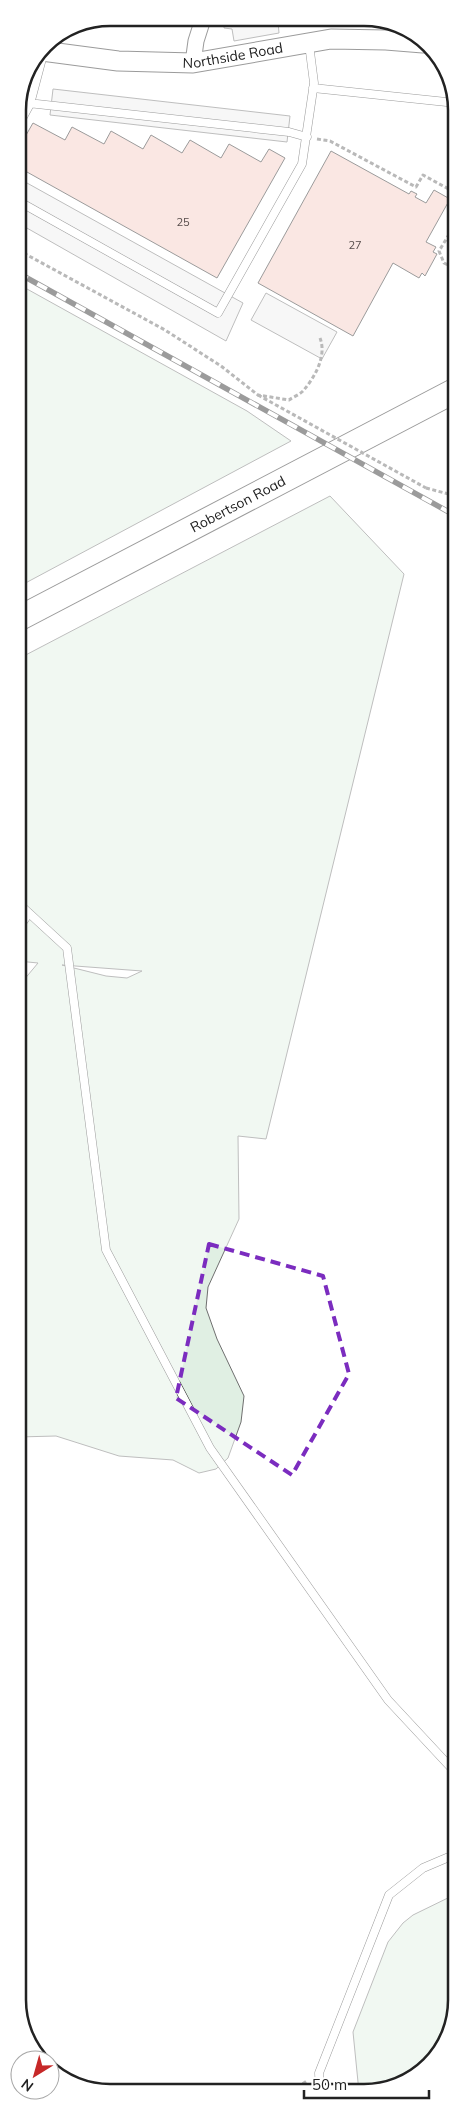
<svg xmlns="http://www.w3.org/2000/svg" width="474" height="2110" font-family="Mulish,sans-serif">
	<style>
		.green { fill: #e0efe3; stroke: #6f6f6f; fill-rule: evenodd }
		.parking { fill: #ededed; stroke: #6f6f6f }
		.building { fill: #f3c9c0; stroke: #222 }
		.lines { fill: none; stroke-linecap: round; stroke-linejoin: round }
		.service-casing { stroke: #222; stroke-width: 9 }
		.minor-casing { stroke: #222; stroke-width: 17 }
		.tertiary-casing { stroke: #222; stroke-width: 21 }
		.primary-casing { stroke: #222; stroke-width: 26 }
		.path { stroke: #646464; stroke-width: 3; stroke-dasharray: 4 2.5; stroke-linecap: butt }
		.service { stroke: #fff; stroke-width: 8 }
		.minor { stroke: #fff; stroke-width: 15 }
		.tertiary { stroke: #fff; stroke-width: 19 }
		.primary { stroke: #fff; stroke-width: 24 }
		.rail-casing { stroke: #222; stroke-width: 5.5 }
		.rail { stroke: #fff; stroke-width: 4; stroke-dasharray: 11; stroke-linecap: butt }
		.path-bridge { stroke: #646464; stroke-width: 3; stroke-dasharray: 4 2.5; stroke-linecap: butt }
		.marked { fill: none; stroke: #7b2cbf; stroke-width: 4; stroke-dasharray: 10 6; stroke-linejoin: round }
		.labels { text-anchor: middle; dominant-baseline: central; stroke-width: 4; stroke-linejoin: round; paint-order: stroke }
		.number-label { font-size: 11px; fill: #564c4a }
		.street-label { font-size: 14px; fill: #222; stroke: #fff }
		.rim { fill: none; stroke: #222; stroke-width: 2.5 }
	</style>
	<rect width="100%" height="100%" fill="#fff"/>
	<!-- green -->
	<path class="green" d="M 18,284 L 247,411 L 291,441 L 18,587 Z
		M 330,496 L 404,574 L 266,1139 L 238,1136 L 239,1219 L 208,1287 L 206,1308 L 217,1339 L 244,1396 L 241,1422 L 228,1458 L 216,1469 L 199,1473 L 173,1460 L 119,1456 L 56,1436 L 18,1437 L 18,987 L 38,963 L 18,961 L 18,659 ZM 62,965 L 142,971 L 127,978 L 106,976 Z
		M 456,1894 L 456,2005 L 429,2065 L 375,2092 L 359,2092 L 353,2032 L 388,1942 L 403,1923 L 413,1915 Z"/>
	<!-- parking -->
	<path class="parking" d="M 225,19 L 310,20 L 278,22 L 279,33 L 234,41 L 232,29 L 224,28 Z
		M 53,89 L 290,116 L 287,142 L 50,115 Z
		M 18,178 L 243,303 L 226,341 L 18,223 Z
		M 266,293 L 337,332 L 322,359 L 251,320 Z"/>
	<!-- building -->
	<path class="building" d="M 33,123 L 65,140 L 72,127 L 104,144 L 111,131 L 143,149 L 151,135 L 182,153 L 190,140 L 221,158 L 229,144 L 261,162 L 269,149 L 285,158 L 217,278 L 18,167 L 18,149 Z
		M 331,151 L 409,194 L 411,191 L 417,194 L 415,197 L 426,203 L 434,190 L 450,199 L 426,242 L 436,247 L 433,252 L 437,254 L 425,276 L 422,273 L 419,278 L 393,263 L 353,336 L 258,283 Z"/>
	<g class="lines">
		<defs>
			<path id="service" d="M 313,88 L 456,103
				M 19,102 L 289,132 L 307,137
				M 18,126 L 30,104 L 44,51
				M 18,201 L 218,313 L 302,164 L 314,83 L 309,44
				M 18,903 L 67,948 L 106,1250 L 210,1448 L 388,1700 L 456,1773
				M 18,929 L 29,913
				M 320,2092 L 319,2073 L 389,1895 L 423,1868 L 456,1854"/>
			<path id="minor" d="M 193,63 L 196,41 L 203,19"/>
			<g id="tertiary">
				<path id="s1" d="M 42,51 L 118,61 L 193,63 L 331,39 L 386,40 L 423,43"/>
			</g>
			<g id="primary">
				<path id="s2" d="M 18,619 L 456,390"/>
			</g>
		</defs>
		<!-- service casing -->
		<use href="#service" class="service-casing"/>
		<!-- minor casing -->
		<use href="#minor" class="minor-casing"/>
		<!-- tertiary casing -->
		<use href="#tertiary" class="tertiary-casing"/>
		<!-- primary casing -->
		<use href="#primary" class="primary-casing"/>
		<!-- path -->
		<path class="path" d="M 317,139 L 330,141 L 416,187 L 423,175 L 456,193
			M 456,223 L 439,251 L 444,263 L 456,269
			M 18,250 L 165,330 L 221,366 L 258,395 L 289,400 C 293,397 299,395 303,391 C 315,377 327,356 320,338
			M 426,488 L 456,496
			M 292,2091 L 308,2080"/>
		<!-- service -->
		<use href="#service" class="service"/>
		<!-- minor -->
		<use href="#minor" class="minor"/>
		<!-- tertiary -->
		<use href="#tertiary" class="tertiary"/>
		<!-- primary -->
		<use href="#primary" class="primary"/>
		<defs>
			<path id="rail" d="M 18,273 L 456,516"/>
		</defs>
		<!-- rail casing -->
		<use href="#rail" class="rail-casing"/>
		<!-- rail -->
		<use href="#rail" class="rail"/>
		<!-- path-bridge -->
		<path class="path-bridge" d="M 258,395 L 426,488"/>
	</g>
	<!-- marked area -->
	<path d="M0 0H474V2110H0ZM 209,1244 L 323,1276 L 349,1374 L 292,1475 L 176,1398 Z" fill="#fff" fill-opacity=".55" fill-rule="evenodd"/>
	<path class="marked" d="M 209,1244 L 323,1276 L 349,1374 L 292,1475 L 176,1398 Z"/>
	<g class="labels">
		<!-- number labels -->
		<g class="number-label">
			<text x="183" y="222">25</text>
			<text x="355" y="245">27</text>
		</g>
		<!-- street labels -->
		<g class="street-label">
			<text stroke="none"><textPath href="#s1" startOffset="192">Northside Road</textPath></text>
			<text stroke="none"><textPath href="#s2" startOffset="248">Robertson Road</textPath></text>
		</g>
	</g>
	<!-- crop -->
	<path d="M0 0H474V2110H0ZM110 26H364A84 84 0 0 1 448 110V2000A84 84 0 0 1 364 2084H110A84 84 0 0 1 26 2000V110A84 84 0 0 1 110 26Z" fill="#fff" fill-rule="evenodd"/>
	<path class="rim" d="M110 26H364A84 84 0 0 1 448 110V2000A84 84 0 0 1 364 2084H110A84 84 0 0 1 26 2000V110A84 84 0 0 1 110 26Z"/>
	<!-- north arrow -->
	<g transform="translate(35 2075) rotate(217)"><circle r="24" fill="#ffffff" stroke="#a7a7a7"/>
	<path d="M0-4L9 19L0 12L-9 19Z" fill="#c62828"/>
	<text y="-8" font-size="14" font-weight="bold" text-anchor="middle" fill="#222222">N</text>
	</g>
	<!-- scale -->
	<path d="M304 2090v8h125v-8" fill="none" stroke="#222222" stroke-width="2.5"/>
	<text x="312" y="2090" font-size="15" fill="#222222" stroke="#ffffff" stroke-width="4" paint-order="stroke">50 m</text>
</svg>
